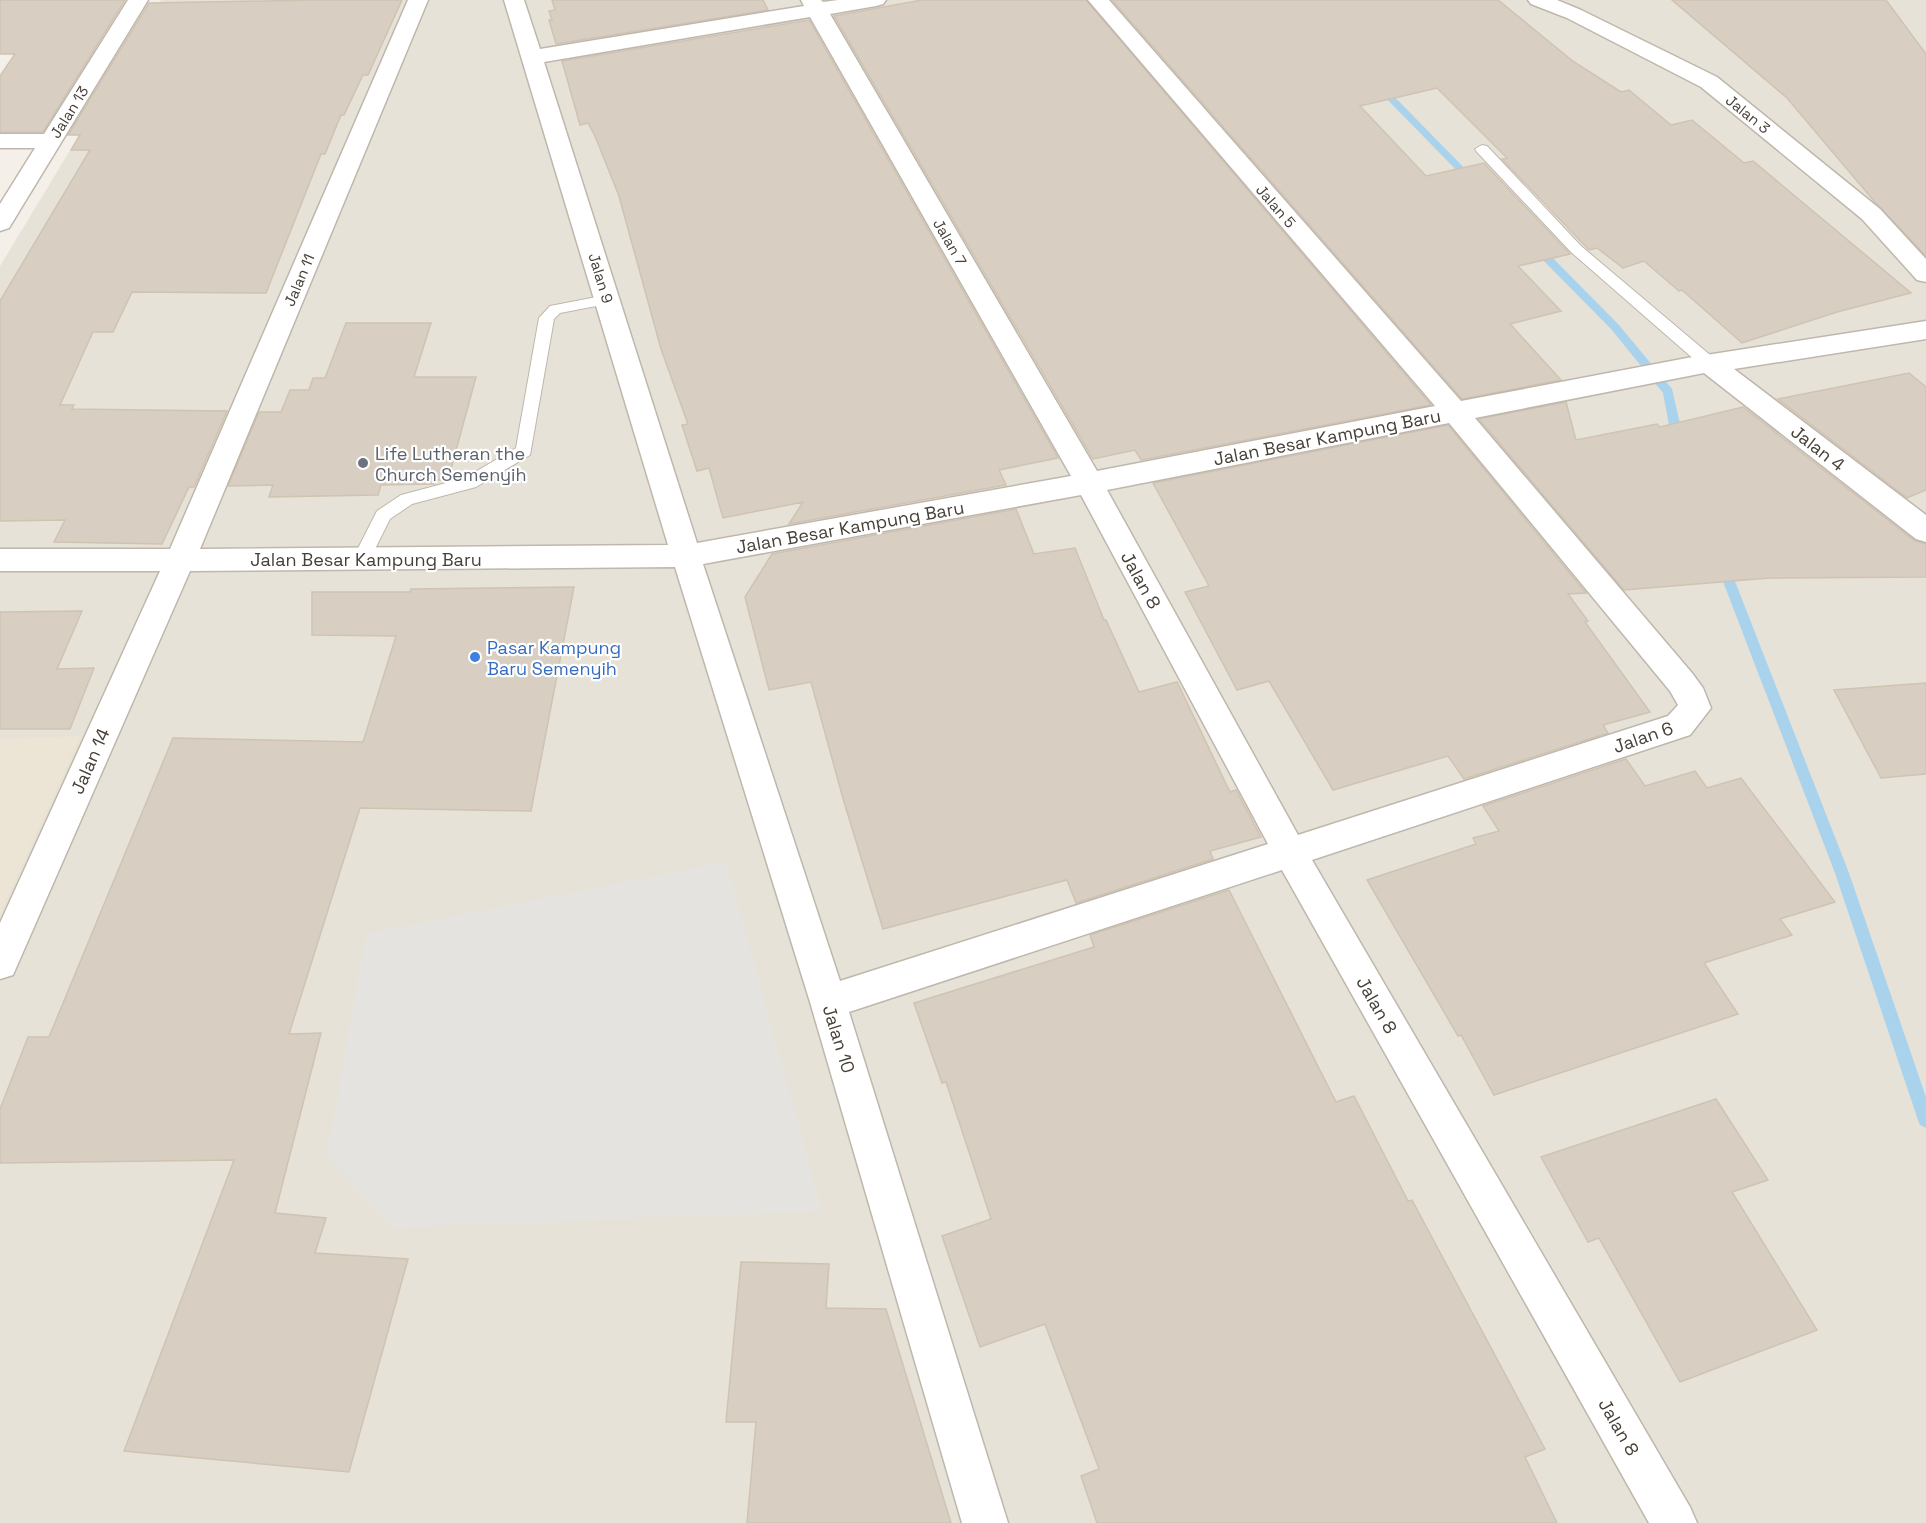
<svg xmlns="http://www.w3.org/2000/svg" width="1926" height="1523" font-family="'Space Grotesk',sans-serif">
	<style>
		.residential { fill: #e7e2d7 }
		.education { fill: #ece4d4 }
		.parking { fill: #e5e3e0 }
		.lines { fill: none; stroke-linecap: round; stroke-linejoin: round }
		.stream { fill: #a9d3ed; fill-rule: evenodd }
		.building { fill: #d8cec2; stroke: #cfc3b2; stroke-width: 1.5 }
		.service-casing { stroke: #bfb7ac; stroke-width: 2 }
		.minor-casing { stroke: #bfb7ac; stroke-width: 3 }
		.service { fill: #fff; fill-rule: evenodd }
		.minor { fill: #fff; fill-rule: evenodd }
		.worship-dot { fill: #6b7280; stroke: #fff; stroke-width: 2 }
		.shop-dot { fill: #3f7fe0; stroke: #fff; stroke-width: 2 }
		.labels { text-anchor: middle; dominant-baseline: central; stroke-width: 4.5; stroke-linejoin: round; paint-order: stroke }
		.far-street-label { font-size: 15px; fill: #474038; stroke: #fff }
		.street-label { font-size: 18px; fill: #474038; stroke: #fff }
		.worship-label { font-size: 18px; fill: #5b616d; stroke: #fff; text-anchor: start }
		.shop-label { font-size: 18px; fill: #366cbe; stroke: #fff; text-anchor: start }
	</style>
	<rect width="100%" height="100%" fill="#f4f0e9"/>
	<!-- residential -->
	<path class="residential" d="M 161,0 L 1926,0 L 1926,1523 L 0,1523 L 0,266 Z"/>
	<!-- education -->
	<path class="education" d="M 81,736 L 0,914 L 0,739 Z"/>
	<!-- parking -->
	<path class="parking" d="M 726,862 L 822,1211 L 393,1228 L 327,1157 L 366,934 Z"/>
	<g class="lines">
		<!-- stream -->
		<path class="stream" d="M 1380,84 L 1383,85 L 1474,178 L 1474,182 L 1468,182 L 1377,89 L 1377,85 Z
			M 1535,243 L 1539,244 L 1619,325 L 1672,389 L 1684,441 L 1682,444 L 1674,444 L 1672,441 L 1663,393 L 1611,329 L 1531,248 L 1531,244 Z
			M 1723,561 L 1729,566 L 1849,873 L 1926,1097 L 1926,1128 L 1920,1125 L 1918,1120 L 1835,873 L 1717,566 Z"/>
	</g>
	<!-- building -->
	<path class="building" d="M 0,0 L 125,0 L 43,132 L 0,132 L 0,76 L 15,54 L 0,54 Z
		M 319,0 L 402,0 L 368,75 L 363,75 L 344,115 L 341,115 L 325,154 L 321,154 L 266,293 L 132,292 L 113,332 L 93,332 L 60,405 L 74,405 L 72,409 L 227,411 L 194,487 L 189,487 L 162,544 L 54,542 L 65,520 L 0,521 L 0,301 L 90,150 L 71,150 L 80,135 L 68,135 L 149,3 Z
		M 552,0 L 763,0 L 768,10 L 556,44 L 549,20 L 552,20 L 549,11 L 555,10 Z
		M 922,0 L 1086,0 L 1431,405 L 1141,460 L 1135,450 L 1093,459 L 834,16 Z
		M 1112,0 L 1498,0 L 1574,62 L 1621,92 L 1629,90 L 1671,125 L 1692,120 L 1744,163 L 1753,161 L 1911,293 L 1837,312 L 1742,343 L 1682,290 L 1679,291 L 1644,261 L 1623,268 L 1597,248 L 1589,250 L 1502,159 L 1507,158 L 1437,88 L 1360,106 L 1426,176 L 1484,163 L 1570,254 L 1518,266 L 1561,311 L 1510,324 L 1561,380 L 1462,399 Z
		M 1672,0 L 1886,0 L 1926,54 L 1926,256 L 1874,201 L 1787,98 Z
		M 809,20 L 1058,458 L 999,470 L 1006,485 L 789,524 L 803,502 L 723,518 L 709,468 L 697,471 L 682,425 L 688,424 L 661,349 L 619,196 L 595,136 L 588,123 L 580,125 L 562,61 Z
		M 346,323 L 431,323 L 414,377 L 476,377 L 448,480 L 436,480 L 435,484 L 432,484 L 381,485 L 378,495 L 269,497 L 273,485 L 228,486 L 259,412 L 281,412 L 290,390 L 309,390 L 313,378 L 325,378 Z
		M 1909,373 L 1926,387 L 1926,490 L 1907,498 L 1778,399 Z
		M 1566,402 L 1576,440 L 1657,424 L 1660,427 L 1743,407 L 1915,541 L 1926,544 L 1926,577 L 1769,578 L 1624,590 L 1479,419 Z
		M 1448,425 L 1586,593 L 1568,594 L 1588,621 L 1585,622 L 1650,712 L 1603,725 L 1608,733 L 1464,779 L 1448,756 L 1333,790 L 1269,681 L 1237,690 L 1185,592 L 1209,586 L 1153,483 Z
		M 1016,509 L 1034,554 L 1075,548 L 1104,620 L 1106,620 L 1139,692 L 1177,682 L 1230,792 L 1236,790 L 1261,837 L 1210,851 L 1213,859 L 1076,903 L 1067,880 L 883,929 L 844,802 L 811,682 L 769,690 L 745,597 L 772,554 Z
		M 574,587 L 531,811 L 360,808 L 289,1034 L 321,1033 L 275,1213 L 326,1218 L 315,1253 L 408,1259 L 349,1472 L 124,1451 L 234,1160 L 0,1163 L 0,1109 L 28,1037 L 49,1037 L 173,738 L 363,742 L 396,636 L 312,635 L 312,592 L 410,592 L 411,589 Z
		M 82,611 L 57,669 L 94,668 L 70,729 L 0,729 L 0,612 Z
		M 1926,683 L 1926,774 L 1881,778 L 1834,690 Z
		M 1626,759 L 1645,786 L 1695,771 L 1707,788 L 1741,778 L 1835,902 L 1780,919 L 1792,935 L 1704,963 L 1738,1014 L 1494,1095 L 1461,1035 L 1458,1036 L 1367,880 L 1476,844 L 1473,838 L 1499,831 L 1483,806 Z
		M 1229,890 L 1336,1102 L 1354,1096 L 1408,1201 L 1412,1200 L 1545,1449 L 1525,1457 L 1557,1523 L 1097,1523 L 1081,1476 L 1099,1469 L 1045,1324 L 980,1347 L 942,1236 L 991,1219 L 946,1082 L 942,1083 L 914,1003 L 1094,947 L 1090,935 Z
		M 1716,1099 L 1768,1180 L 1732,1192 L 1817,1330 L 1680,1382 L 1599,1238 L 1588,1242 L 1541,1157 Z
		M 741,1262 L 829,1264 L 826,1308 L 886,1309 L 951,1523 L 747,1523 L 756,1422 L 726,1422 Z"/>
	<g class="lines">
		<defs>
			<path id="service" d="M 1482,145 L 1487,146 L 1581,246 L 1716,360 L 1718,364 L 1716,368 L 1704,368 L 1571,252 L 1477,152 L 1475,149 Z
				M 607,295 L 615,300 L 612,303 L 560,313 L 554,319 L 530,455 L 476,487 L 412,504 L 390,519 L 367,565 L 361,567 L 355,565 L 352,560 L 377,511 L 401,495 L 465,478 L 516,448 L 539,318 L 550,306 Z"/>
			<path id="minor" d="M 128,0 L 148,0 L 12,223 L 9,228 L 0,231 L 0,204 L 35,148 L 0,148 L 0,134 L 44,134 Z
				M 408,0 L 428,0 L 200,549 L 668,545 L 504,0 L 524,0 L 540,49 L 804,6 L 801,0 L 821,0 L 823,2 L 838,0 L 886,0 L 883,4 L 876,6 L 830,14 L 1097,471 L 1435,406 L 1088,0 L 1109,0 L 1461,401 L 1687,358 L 1926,321 L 1926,339 L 1734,369 L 1926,515 L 1926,542 L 1916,539 L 1704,373 L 1475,418 L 1692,673 L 1703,688 L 1711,708 L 1690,735 L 1312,860 L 1690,1507 L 1697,1523 L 1649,1523 L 1282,870 L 849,1012 L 1008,1523 L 962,1523 L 810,1002 L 675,567 L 190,571 L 13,975 L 0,979 L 0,923 L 160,571 L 0,571 L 0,549 L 170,549 ZM 810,17 L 1071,476 L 697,543 L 544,62 ZM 1449,423 L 1670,691 L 1678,705 L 1668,716 L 1298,835 L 1107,490 ZM 1081,495 L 1268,844 L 840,981 L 703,564 Z
				M 1528,0 L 1557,0 L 1581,10 L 1717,77 L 1880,209 L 1926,259 L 1926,282 L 1917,280 L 1862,219 L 1701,87 L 1567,18 L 1531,4 Z"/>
		</defs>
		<!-- service casing -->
		<use href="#service" class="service-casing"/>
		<!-- minor casing -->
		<use href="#minor" class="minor-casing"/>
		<!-- service -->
		<use href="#service" class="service"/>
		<!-- minor -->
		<use href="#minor" class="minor"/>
	</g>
	<!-- markers -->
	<circle class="worship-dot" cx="363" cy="463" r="6"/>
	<circle class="shop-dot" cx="475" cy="657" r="6"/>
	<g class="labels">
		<!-- far-street labels -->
		<g class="far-street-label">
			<text transform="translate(69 112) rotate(-58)">Jalan 13</text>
			<text transform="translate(1748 114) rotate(39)">Jalan 3</text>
			<text transform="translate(1276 206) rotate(49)">Jalan 5</text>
			<text transform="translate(950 242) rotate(60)">Jalan 7</text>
			<text transform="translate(601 278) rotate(73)">Jalan 9</text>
			<text transform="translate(299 280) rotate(-67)">Jalan 11</text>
		</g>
		<!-- street labels -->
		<g class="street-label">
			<text transform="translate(1327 437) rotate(-11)">Jalan Besar Kampung Baru</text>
			<text transform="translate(1818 448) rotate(38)">Jalan 4</text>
			<text transform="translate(850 527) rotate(-10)">Jalan Besar Kampung Baru</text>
			<text x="366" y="559">Jalan Besar Kampung Baru</text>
			<text transform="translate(1141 580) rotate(61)">Jalan 8</text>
			<text transform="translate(1643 737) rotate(-19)">Jalan 6</text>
			<text transform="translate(90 761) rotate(-66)">Jalan 14</text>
			<text transform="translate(1377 1005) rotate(60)">Jalan 8</text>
			<text transform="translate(839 1039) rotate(73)">Jalan 10</text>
			<text transform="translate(1619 1427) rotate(60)">Jalan 8</text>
		</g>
		<!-- worship labels -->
		<g class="worship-label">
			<text x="375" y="453">Life Lutheran the<tspan x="375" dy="21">Church Semenyih</tspan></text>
		</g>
		<!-- shop labels -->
		<g class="shop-label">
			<text x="487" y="647">Pasar Kampung<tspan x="487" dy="21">Baru Semenyih</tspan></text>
		</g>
	</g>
</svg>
